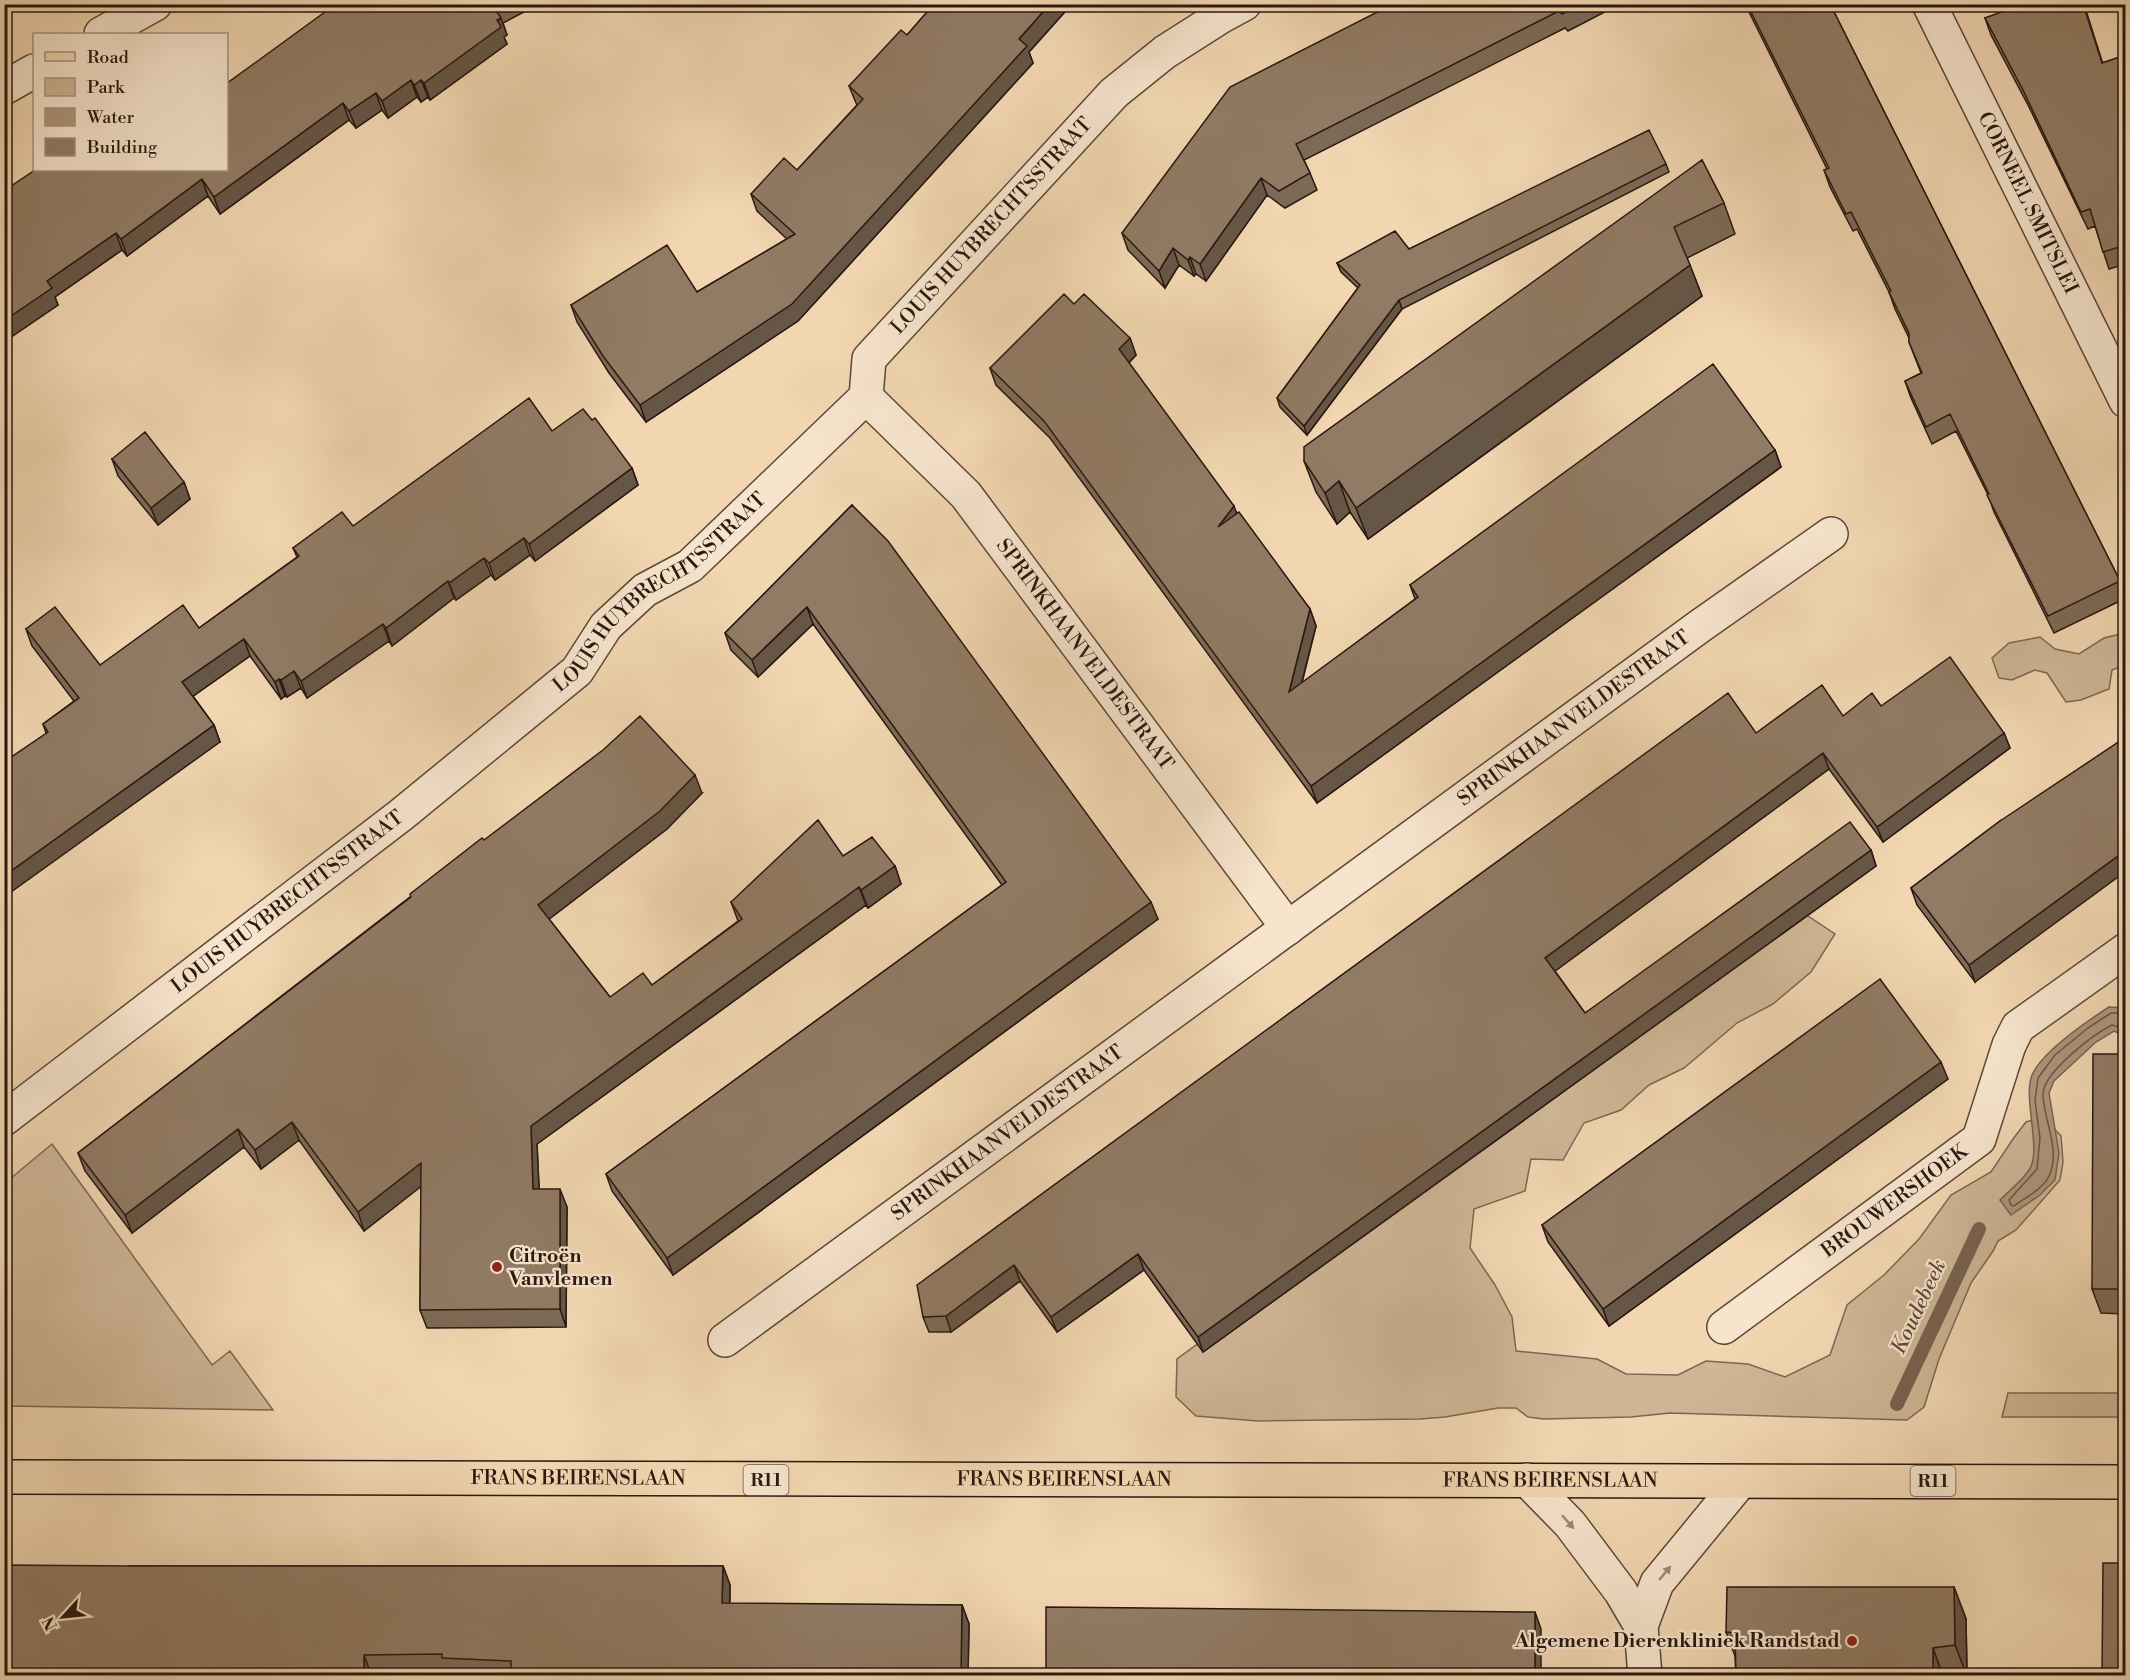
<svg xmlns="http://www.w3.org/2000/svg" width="2130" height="1680" font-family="'Libre Bodoni',serif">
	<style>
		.green { fill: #cfb696; stroke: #7c6754; stroke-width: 1.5 }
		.water { fill: #ad957b; stroke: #796351; stroke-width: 1.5 }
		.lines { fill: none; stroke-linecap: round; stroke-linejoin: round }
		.shore { stroke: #6c5646; stroke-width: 1.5 }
		.stream { stroke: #796351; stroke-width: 14 }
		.street-casing { stroke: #5c4839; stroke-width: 36 }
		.primary-casing { stroke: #2a1811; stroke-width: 36 }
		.street { stroke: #f6e4cc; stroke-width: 33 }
		.primary { stroke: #f1d6b1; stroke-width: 33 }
		.wall { fill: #7d6a56; stroke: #2a1811; stroke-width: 1.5 }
		.shaded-wall { fill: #665646; stroke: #2a1811; stroke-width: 1.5 }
		.building { fill: #917b64; stroke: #2a1811; stroke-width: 1.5 }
		.oneway { fill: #9a8878 }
		.poi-dot { fill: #8f2418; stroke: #f6e4cc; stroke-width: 2 }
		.labels { text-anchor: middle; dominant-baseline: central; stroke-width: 4.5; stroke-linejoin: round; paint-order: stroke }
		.shield { fill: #f6e4cc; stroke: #675549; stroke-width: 1.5 }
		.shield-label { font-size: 18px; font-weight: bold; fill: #2a1811 }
		.street-label { font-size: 20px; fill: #2a1811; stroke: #f6e4cc }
		.poi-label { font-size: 20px; font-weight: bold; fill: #2a1811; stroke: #f6e4cc; text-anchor: start }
		.water-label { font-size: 21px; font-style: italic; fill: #5e4a3b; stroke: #f6e4cc }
	</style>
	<rect width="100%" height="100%" fill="#f1d6b1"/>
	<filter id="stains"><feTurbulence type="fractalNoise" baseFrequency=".00333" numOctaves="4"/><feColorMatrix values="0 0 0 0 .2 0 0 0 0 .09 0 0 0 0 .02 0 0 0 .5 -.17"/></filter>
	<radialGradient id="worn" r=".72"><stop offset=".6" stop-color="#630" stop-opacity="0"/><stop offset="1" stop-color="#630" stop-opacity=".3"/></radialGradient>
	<!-- green -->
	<path class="green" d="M 2125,633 L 2125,665 L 2112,670 L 2109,689 L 2081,700 L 2066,702 L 2047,673 L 2035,670 L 2012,680 L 1999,678 L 1992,658 L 2009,643 L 2040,637 L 2055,649 L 2079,654 L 2104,638 Z
		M 1796,908 L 1835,934 L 1811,972 L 1773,1004 L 1737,1023 L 1684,1068 L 1649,1085 L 1621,1110 L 1584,1123 L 1563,1160 L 1531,1159 L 1525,1191 L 1474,1209 L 1470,1248 L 1495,1285 L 1512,1317 L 1516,1351 L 1597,1359 L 1626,1374 L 1678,1375 L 1706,1361 L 1748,1364 L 1785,1377 L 1830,1355 L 1847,1305 L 1884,1275 L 1919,1239 L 1951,1195 L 1991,1172 L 2013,1139 L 2026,1122 L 2037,1119 L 2047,1121 L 2061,1136 L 2063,1162 L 2060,1180 L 2016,1230 L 1998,1241 L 1993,1251 L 1971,1283 L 1939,1359 L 1924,1407 L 1907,1420 L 1670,1413 L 1631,1417 L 1543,1419 L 1528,1417 L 1516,1408 L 1498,1408 L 1445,1417 L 1420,1419 L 1258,1421 L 1196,1416 L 1176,1397 L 1177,1359 Z
		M 52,1144 L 212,1365 L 230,1351 L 273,1410 L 5,1406 L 5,1183 Z
		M 2008,1393 L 2125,1393 L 2125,1417 L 2002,1417 Z"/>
	<!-- water -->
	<path class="water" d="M 2109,1007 L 2125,1008 L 2125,1036 L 2114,1031 L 2096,1042 L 2054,1081 L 2049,1093 L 2059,1153 L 2055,1180 L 2040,1195 L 2011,1215 L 2000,1200 C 2010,1190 2022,1181 2029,1170 C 2042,1152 2024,1103 2031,1078 C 2038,1054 2089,1020 2109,1007 Z"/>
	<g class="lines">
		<!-- shore -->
		<path class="shore" d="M 2126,1013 L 2111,1013 L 2088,1028 L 2055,1055 L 2038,1078 L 2035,1101 L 2040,1138 L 2037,1169 L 2009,1200 L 2011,1205 L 2014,1206 C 2025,1198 2043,1189 2049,1176 C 2061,1150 2044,1121 2043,1095 C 2042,1073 2094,1034 2112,1025 L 2126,1029"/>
		<!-- stream -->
		<path class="stream" d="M 1897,1404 L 1979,1229"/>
		<defs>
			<g id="street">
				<path id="s1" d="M 1929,4 L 2126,401"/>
				<path d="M 101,34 L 155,4"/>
				<path d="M 4,88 L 34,71"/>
				<path id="s2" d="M 866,397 L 966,495 L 1288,928"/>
				<path id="s3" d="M 4,1119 L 401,815 L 577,671 L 606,626 L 645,590 L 690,566 L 866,397 L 869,359 L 1114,93 L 1165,52 L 1220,17 L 1244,4"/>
				<path id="s4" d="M 1724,1327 L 1979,1139 L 2009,1045 L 2018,1027 L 2126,950"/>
				<path id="s5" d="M 725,1340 L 1700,626 L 1831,534"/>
				<path d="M 1527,1480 L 1570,1524 L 1621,1592 L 1641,1626 L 1645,1676"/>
				<path d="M 1641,1626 L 1657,1583 L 1740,1482"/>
			</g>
			<g id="primary">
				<path id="s6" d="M 4,1477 L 2126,1482"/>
			</g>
		</defs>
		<!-- street casing -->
		<use href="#street" class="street-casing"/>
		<!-- primary casing -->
		<use href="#primary" class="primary-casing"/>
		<!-- street -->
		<use href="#street" class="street"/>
		<!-- primary -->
		<use href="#primary" class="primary"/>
	</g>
	<!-- wall -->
	<path class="wall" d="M 336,4 L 539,4 L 503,23 L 507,35 L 504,37 L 507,44 L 430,100 L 428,97 L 421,102 L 417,97 L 388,118 L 382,110 L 356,128 L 349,120 L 220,214 L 208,196 L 127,256 L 122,250 L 55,297 L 58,305 L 11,337 L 4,328 L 4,191 L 226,170 Z
		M 934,4 L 1072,4 L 1029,52 L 1033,63 L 798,321 L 646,422 L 609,373 L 577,322 L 571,305 L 697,292 L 787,239 L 757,211 L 751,194 L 797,170 L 857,105 L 856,103 L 849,86 L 907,35 Z
		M 1393,4 L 1620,4 L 1568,31 L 1565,28 L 1304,160 L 1310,173 L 1317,190 L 1285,208 L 1267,195 L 1206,281 L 1196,274 L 1194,276 L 1179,265 L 1165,288 L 1128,250 L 1122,233 Z
		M 1745,4 L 1830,4 L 2120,581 L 2126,598 L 2054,633 L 1994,512 L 1988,495 L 1956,431 L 1932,444 L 1911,398 L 1905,381 L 1921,373 L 1909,342 L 1909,338 L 1895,309 L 1889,292 L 1857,229 L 1853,231 L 1830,187 L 1824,170 L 1827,169 Z
		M 1985,18 L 2102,63 L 2126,55 L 2126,264 L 2109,269 L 2095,226 L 2088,229 L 2029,107 L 1991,35 Z
		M 1702,160 L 1724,203 L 1735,234 L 1687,258 L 1702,296 L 1368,539 L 1350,512 L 1337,524 L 1316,492 L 1304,461 Z
		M 1666,164 L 1669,172 L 1402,309 L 1307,435 L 1280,407 L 1277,398 L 1358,288 L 1341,272 L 1337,263 L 1409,249 Z
		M 1074,304 L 1130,338 L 1136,355 L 1129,363 L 1237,513 L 1310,609 L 1316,626 L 1302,683 L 1415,599 L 1410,585 L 1775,450 L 1781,467 L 1317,803 L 1050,438 L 996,385 L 990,368 Z
		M 552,431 L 632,468 L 638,485 L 535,561 L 530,555 L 495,580 L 491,575 L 456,600 L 454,598 L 392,646 L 389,641 L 307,698 L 301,688 L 287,697 L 285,696 L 281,699 L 250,656 L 193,696 L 214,725 L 220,742 L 46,733 L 43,724 L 74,701 L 32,646 L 26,629 L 100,665 L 199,628 L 297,557 L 293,548 L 353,526 Z
		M 112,459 L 184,482 L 190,499 L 158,525 L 118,476 Z
		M 852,505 L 1158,919 L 673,1275 L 612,1191 L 606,1174 L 1002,885 L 813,624 L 758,677 L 731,650 L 725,633 Z
		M 1881,706 L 2004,733 L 2010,748 L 1883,842 L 1829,769 L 1555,971 L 1585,1013 L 1871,850 L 1876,866 L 1203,1352 L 1144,1270 L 1057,1332 L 1020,1281 L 951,1332 L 929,1332 L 923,1317 L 1756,733 L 1843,716 Z
		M 702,793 L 667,829 L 549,919 L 610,997 L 652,985 L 738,921 L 731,902 L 843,856 L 895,866 L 901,884 L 868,908 L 866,905 L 537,1144 L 539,1189 L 567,1207 L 566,1327 L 427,1328 L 420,1310 L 421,1186 L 364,1231 L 299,1140 L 261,1169 L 244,1147 L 132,1233 L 85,1171 L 78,1153 L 484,840 Z
		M 2000,821 L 1975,982 L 1917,905 L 1911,888 Z
		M 2126,1054 L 2126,1314 L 2101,1313 L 2092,1289 Z
		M 1948,1079 L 1609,1326 L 1548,1242 L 1542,1225 Z
		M 128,1566 L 723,1566 L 730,1585 L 730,1604 L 962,1605 L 969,1624 L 968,1676 L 448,1676 L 447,1673 L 371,1674 Z
		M 1954,1587 L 1966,1619 L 1967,1676 L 1736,1676 L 1735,1656 L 1726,1632 Z"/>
	<!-- shaded-wall -->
	<path class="shaded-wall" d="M 1050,4 L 1072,4 L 1029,52 L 1033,63 L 798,321 L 646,422 L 640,405 L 1019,39 Z
		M 2083,4 L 2084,4 L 2108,80 L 2102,63 Z
		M 501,18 L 507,35 L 504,37 L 507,44 L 430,100 L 424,83 Z
		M 411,80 L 417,97 L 388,118 L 382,101 Z
		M 421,80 L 428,97 L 421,102 L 414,85 Z
		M 376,93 L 382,110 L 356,128 L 349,111 Z
		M 343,103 L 349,120 L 220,214 L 214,197 Z
		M 1261,178 L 1267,195 L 1206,281 L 1200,264 Z
		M 202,179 L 208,196 L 127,256 L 121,239 Z
		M 116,233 L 122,250 L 55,297 L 58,305 L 11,337 L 5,320 L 47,281 Z
		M 1173,248 L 1179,265 L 1165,288 L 1159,271 Z
		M 1190,257 L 1196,274 L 1194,276 L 1188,260 Z
		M 1690,265 L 1702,296 L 1368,539 L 1356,508 Z
		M 1399,300 L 1402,309 L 1307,435 L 1304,426 Z
		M 1130,338 L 1136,355 L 1125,366 L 1119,349 Z
		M 1775,450 L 1781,467 L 1317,803 L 1311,786 Z
		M 632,468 L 638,485 L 535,561 L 529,544 Z
		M 1339,481 L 1350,512 L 1337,524 L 1325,493 Z
		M 184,482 L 190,499 L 158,525 L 151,508 Z
		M 1234,506 L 1240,523 L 1218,527 Z
		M 524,538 L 530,555 L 495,580 L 489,563 Z
		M 484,558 L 491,575 L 456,600 L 449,583 Z
		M 448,581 L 454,598 L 392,646 L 386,628 Z
		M 807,607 L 813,624 L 758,677 L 752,660 Z
		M 1310,609 L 1316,626 L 1295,709 L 1289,692 Z
		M 383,624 L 389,641 L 307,698 L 301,681 Z
		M 244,639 L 250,656 L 189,699 L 182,682 Z
		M 294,671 L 301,688 L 287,697 L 281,680 Z
		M 279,679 L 285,696 L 281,699 L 275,682 Z
		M 214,725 L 220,742 L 4,897 L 4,876 Z
		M 2004,733 L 2010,748 L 1883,842 L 1877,827 Z
		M 1823,753 L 1829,769 L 1551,974 L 1545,958 Z
		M 695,775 L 702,793 L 667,829 L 544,923 L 538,905 Z
		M 1871,850 L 1876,866 L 1203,1352 L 1198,1337 Z
		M 2126,850 L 2126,871 L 1975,982 L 1969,965 Z
		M 895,866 L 901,884 L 868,908 L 861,890 Z
		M 859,887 L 866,905 L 537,1144 L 540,1207 L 533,1189 L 531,1126 Z
		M 1151,902 L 1158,919 L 673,1275 L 667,1258 Z
		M 1941,1062 L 1948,1079 L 1609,1326 L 1603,1309 Z
		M 292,1122 L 299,1140 L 261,1169 L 255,1150 Z
		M 238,1129 L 244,1147 L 132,1233 L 125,1215 Z
		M 421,1163 L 428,1181 L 364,1231 L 358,1212 Z
		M 560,1189 L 567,1207 L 566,1327 L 560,1309 Z
		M 1138,1254 L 1144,1270 L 1057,1332 L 1051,1317 Z
		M 1014,1265 L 1020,1281 L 951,1332 L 946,1316 Z
		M 723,1566 L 730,1585 L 729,1622 L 722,1603 Z
		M 1954,1587 L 1966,1619 L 1967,1676 L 1955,1645 Z
		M 962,1605 L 969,1624 L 968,1676 L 961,1676 Z
		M 1535,1612 L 1541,1629 L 1541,1676 L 1535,1676 Z
		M 1933,1648 L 1943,1676 L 1933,1676 Z
		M 364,1655 L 371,1674 L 371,1676 L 364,1676 Z"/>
	<!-- building -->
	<path class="building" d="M 336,4 L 500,4 L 494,7 L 501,18 L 497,20 L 501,27 L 424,83 L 421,80 L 414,85 L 411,80 L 382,101 L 376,93 L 349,111 L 343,103 L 214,197 L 202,179 L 121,239 L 116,233 L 47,281 L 52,288 L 5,320 L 4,191 L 35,170 L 226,170 L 226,84 Z
		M 934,4 L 1050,4 L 1019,39 L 1027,46 L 792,304 L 640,405 L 603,356 L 571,305 L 667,245 L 697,292 L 795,234 L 751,194 L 784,158 L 797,170 L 863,99 L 849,86 L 901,30 L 907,35 Z
		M 1393,4 L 1581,4 L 1562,14 L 1559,11 L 1296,144 L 1310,173 L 1279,191 L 1261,178 L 1200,264 L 1190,257 L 1188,260 L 1173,248 L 1159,271 L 1122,233 L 1230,87 Z
		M 1747,4 L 1830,4 L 2120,581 L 2048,616 L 1987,495 L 1989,494 L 1950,414 L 1926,427 L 1905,381 L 1922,373 L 1909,342 L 1909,333 L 1889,292 L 1891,291 L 1851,212 L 1846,214 L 1824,170 L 1829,168 Z
		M 2023,4 L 2083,4 L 2102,63 L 2126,55 L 2126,245 L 2103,252 L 2090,209 L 2081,212 L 2023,90 L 1985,18 Z
		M 1649,130 L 1666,164 L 1399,300 L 1304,426 L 1277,398 L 1360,285 L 1337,263 L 1395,231 L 1409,249 Z
		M 1702,160 L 1724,203 L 1674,227 L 1690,265 L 1356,508 L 1339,481 L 1325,493 L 1304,461 L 1304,447 Z
		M 1064,294 L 1074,304 L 1084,294 L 1130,338 L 1119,349 L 1234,506 L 1218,527 L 1239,512 L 1310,609 L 1289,692 L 1418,597 L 1410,585 L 1713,364 L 1775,450 L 1311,786 L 1044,421 L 990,368 Z
		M 529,398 L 552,431 L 583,409 L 592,420 L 595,418 L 632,468 L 529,544 L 524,538 L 489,563 L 484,558 L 449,583 L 448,581 L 386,628 L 383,624 L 301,681 L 294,671 L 281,680 L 279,679 L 275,682 L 244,639 L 182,682 L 214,725 L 4,876 L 4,762 L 48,732 L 43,724 L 79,698 L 26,629 L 55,607 L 100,665 L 183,605 L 199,628 L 299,556 L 293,548 L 342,512 L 353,526 Z
		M 145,432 L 184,482 L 151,508 L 112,459 Z
		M 852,505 L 888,541 L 1151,902 L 667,1258 L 606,1174 L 1006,882 L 807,607 L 752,660 L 725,633 Z
		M 1950,657 L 2004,733 L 1877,827 L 1823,753 L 1545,958 L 1585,1013 L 1850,822 L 1871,850 L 1198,1337 L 1138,1254 L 1051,1317 L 1014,1265 L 946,1316 L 923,1317 L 917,1285 L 1728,693 L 1756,733 L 1822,685 L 1843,716 L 1872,693 L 1881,706 Z
		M 640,716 L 695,775 L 660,811 L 538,905 L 610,997 L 643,973 L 652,985 L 742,919 L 731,902 L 818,820 L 843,856 L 872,837 L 895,866 L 861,890 L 859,887 L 531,1126 L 533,1189 L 560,1189 L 560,1309 L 420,1310 L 421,1163 L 358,1212 L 292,1122 L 255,1150 L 238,1129 L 125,1215 L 78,1153 L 411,897 L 410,894 L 482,838 L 484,840 L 603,750 Z
		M 2126,737 L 2126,850 L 1969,965 L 1911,888 L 2000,821 Z
		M 1880,979 L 1941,1062 L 1603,1309 L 1542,1225 Z
		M 2093,1054 L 2126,1054 L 2126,1289 L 2092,1289 Z
		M 2103,1563 L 2126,1563 L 2126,1676 L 2102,1676 Z
		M 4,1565 L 128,1566 L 723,1566 L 722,1603 L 962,1605 L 961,1676 L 583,1676 L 583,1674 L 511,1674 L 511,1661 L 442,1658 L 442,1654 L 364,1655 L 364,1676 L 4,1676 Z
		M 1727,1587 L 1954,1587 L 1955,1645 L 1933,1648 L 1933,1676 L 1736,1676 L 1735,1633 L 1726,1632 Z
		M 1046,1607 L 1535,1612 L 1535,1676 L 1046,1676 Z"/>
	<!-- one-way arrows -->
	<defs><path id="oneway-solid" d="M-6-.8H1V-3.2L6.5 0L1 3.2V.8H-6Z" transform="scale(1.5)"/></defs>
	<g class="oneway">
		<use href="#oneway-solid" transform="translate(1568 1522) rotate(49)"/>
		<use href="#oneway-solid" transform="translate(1665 1573) rotate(-50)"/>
	</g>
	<!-- markers -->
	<g class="poi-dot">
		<circle cx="497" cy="1267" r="6"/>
		<circle cx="1852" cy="1641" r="6"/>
	</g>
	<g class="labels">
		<!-- shield labels -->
		<g class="shield">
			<rect x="743.5" y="1465" width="45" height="30" rx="4.5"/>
			<rect x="1910.5" y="1466" width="45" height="30" rx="4.5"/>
		</g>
		<g class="shield-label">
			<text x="766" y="1480">R11</text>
			<text x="1933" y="1481">R11</text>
		</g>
		<!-- street labels -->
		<g class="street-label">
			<text stroke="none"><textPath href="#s1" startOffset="222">CORNEEL SMITSLEI</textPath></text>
			<text stroke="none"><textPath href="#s3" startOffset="1348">LOUIS HUYBRECHTSSTRAAT</textPath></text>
			<text stroke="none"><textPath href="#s3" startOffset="843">LOUIS HUYBRECHTSSTRAAT</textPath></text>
			<text stroke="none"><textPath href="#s2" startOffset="339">SPRINKHAANVELDESTRAAT</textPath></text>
			<text stroke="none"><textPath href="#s5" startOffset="1052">SPRINKHAANVELDESTRAAT</textPath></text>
			<text stroke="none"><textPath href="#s3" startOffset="357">LOUIS HUYBRECHTSSTRAAT</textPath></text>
			<text stroke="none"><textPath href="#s5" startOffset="350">SPRINKHAANVELDESTRAAT</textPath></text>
			<text stroke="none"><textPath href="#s4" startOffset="212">BROUWERSHOEK</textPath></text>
			<text stroke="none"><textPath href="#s6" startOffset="574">FRANS BEIRENSLAAN</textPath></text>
			<text stroke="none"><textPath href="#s6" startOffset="1060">FRANS BEIRENSLAAN</textPath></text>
			<text stroke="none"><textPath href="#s6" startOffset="1546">FRANS BEIRENSLAAN</textPath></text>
		</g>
		<!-- poi labels -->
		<g class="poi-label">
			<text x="509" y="1256">Citroën<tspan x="509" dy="23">Vanvlemen</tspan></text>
			<text x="1840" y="1641" text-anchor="end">Algemene Dierenkliniek Randstad</text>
		</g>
		<!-- water labels -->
		<g class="water-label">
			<text transform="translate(1919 1307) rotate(-65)">Koudebeek</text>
		</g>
	</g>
	<!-- margin -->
	<rect width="2130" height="1680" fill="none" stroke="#f1d6b1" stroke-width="24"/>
	<rect x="6" y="6" width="2118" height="1668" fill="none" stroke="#2a1811" stroke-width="3"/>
	<rect x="12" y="12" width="2106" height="1656" fill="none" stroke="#2a1811" stroke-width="1.5"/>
	<!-- legend -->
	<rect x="33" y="33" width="195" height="138" fill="#f6e4cc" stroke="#a49281" stroke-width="1.5"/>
	<rect x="45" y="52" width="30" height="9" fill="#f1d6b1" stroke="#a49281" stroke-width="1.5"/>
	<text x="87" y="63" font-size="18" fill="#2a1811">Road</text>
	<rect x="45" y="78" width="30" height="18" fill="#cfb696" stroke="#a49281" stroke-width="1.5"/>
	<text x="87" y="93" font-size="18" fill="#2a1811">Park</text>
	<rect x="45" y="108" width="30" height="18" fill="#ad957b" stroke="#a49281" stroke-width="1.5"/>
	<text x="87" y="123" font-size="18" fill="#2a1811">Water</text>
	<rect x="45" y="138" width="30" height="18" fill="#917b64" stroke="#a49281" stroke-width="1.5"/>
	<text x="87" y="153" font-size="18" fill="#2a1811">Building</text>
	<!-- north arrow -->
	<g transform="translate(63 1617) rotate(243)" stroke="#f6e4cc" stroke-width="4.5" paint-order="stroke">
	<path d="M0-4.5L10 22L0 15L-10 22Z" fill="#2a1811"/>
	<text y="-9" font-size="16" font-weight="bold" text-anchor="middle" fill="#2a1811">N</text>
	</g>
	<rect width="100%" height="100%" filter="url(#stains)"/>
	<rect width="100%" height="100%" fill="url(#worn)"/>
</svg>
